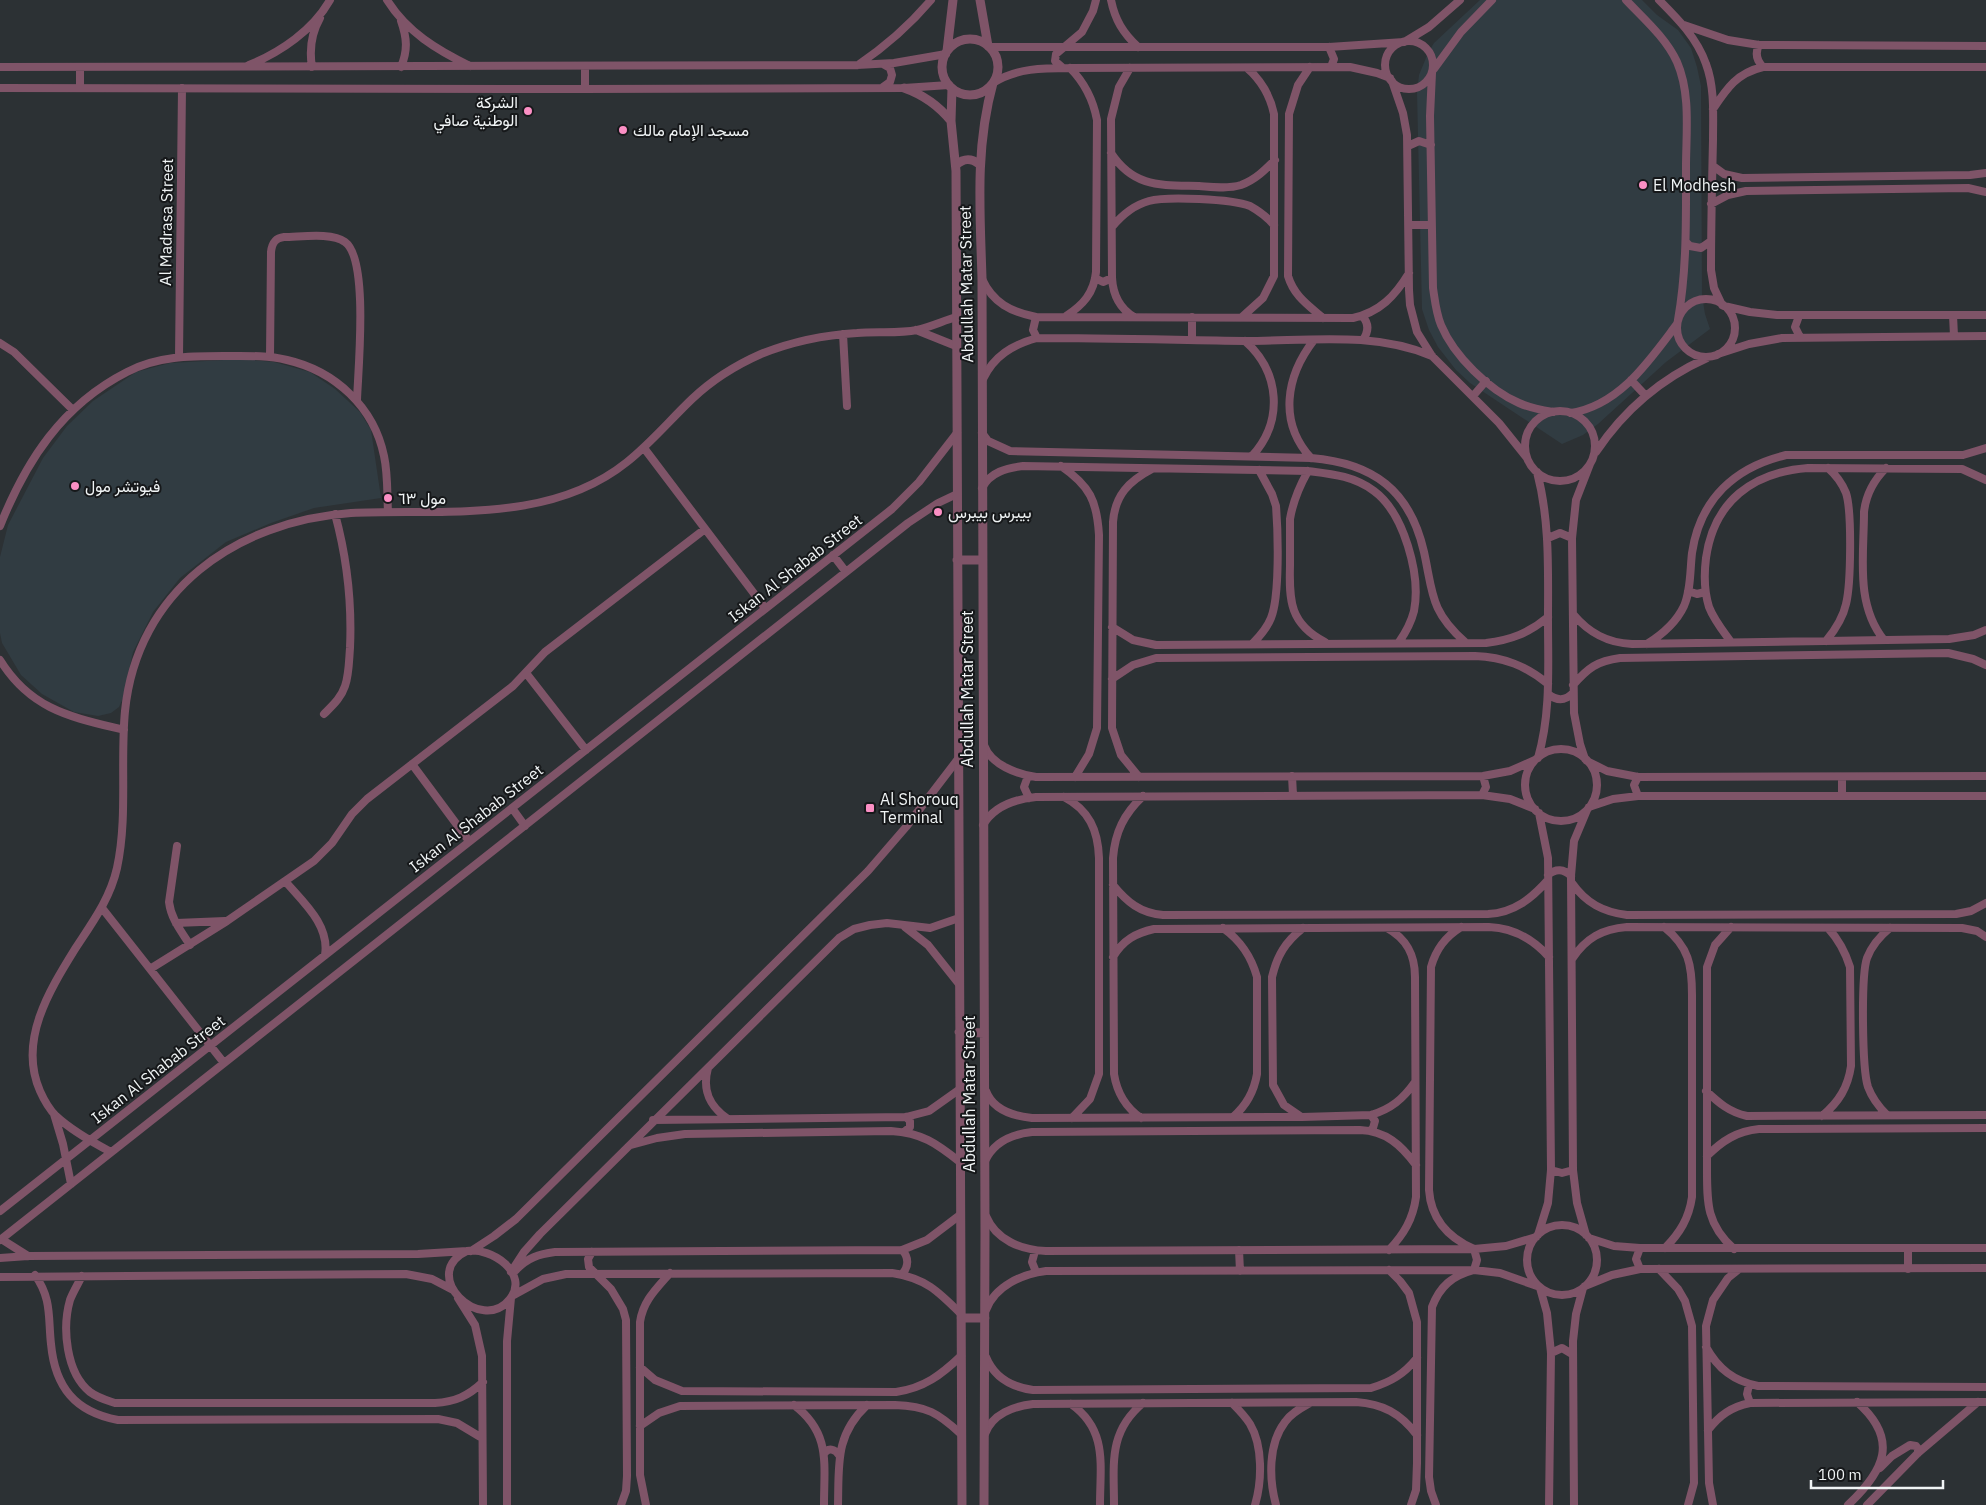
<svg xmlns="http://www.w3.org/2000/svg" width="1986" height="1505" font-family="'IBM Plex Sans',Vazirmatn,sans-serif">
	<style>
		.built { fill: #313c42 }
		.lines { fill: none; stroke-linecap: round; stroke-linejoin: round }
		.minor { stroke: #7f5468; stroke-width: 8 }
		.tertiary { stroke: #7f5468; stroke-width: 9 }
		.poi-dot { fill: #fb8fc4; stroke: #16181a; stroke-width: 2 }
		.labels { text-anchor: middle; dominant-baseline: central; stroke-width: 4; stroke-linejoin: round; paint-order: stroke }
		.poi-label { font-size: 16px; fill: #f0f4f5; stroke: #16181a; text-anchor: start }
		.street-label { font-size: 16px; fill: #f0f4f5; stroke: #16181a }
	</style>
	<rect width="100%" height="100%" fill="#2c3134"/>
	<!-- built -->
	<path class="built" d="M 1480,0 L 1642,0 L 1657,15 L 1678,30 L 1691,48 L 1697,67 L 1701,86 L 1702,295 L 1705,314 L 1710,329 L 1666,362 L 1598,424 L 1583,435 L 1562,444 L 1470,383 L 1456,370 L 1438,347 L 1429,330 L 1422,309 L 1417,92 L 1419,75 L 1428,53 L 1434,43 Z
		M 241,359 L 274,362 L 310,372 L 335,389 L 360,412 L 371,430 L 381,498 L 314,508 L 271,523 L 226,542 L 180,578 L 153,612 L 133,652 L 123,698 L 119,707 L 111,713 L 98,716 L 74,712 L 42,694 L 21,675 L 2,643 L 0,633 L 0,557 L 8,525 L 43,458 L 67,426 L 93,401 L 136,372 L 170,363 Z"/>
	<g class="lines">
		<!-- minor -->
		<path class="minor" d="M 387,0 C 407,32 437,50 470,66
			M 1111,0 C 1115,20 1123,33 1138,47
			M 1626,0 C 1644,19 1666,38 1677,62 C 1691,94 1686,133 1686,167 C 1686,219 1687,269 1678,320
			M 1659,0 C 1678,19 1697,38 1706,64 C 1715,88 1713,115 1713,140 C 1712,183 1711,227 1711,270 L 1714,288 L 1722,305
			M 401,21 C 407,38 408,50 401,67
			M 1684,25 L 1728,40 L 1759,45 L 1986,46
			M 1406,41 L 1429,27 L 1460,0
			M1385 65a24 24 0 1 1 48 0a24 24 0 1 1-48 0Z
			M 1759,45 C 1755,53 1756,60 1763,67
			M 989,47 L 1329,47 L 1404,42
			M 1329,47 L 1334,59 L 1331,67
			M 249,65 C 281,52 313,30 330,0
			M 858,65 C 886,46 909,26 931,0
			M 0,67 L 857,65 L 894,63 L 946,54
			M 80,67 L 80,88
			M 312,67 C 309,49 311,34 320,18
			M 585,67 L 585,89
			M 1310,67 L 1298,85 L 1289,114 L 1288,276 C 1294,296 1308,305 1323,318
			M 1063,68 L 1055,61 L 1056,54 L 1082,32 L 1093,11 L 1096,0
			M 1130,68 L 1119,87 L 1111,119 L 1112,278 C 1113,295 1119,308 1134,317
			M 1434,69 L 1461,32 L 1492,0
			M 1432,73 L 1430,116 L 1433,288 C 1435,301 1436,313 1441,325 C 1454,356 1489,390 1519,403 C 1530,408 1541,410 1553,412
			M 1392,81 L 1403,113 L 1407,135 L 1409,290 L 1410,305 L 1417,332 L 1432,356 L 1499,423 L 1527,458
			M 993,83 C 1016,68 1044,68 1070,68 L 1350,67 L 1377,73 L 1390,78
			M 883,87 L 890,82 L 892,75 L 890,68 L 883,64
			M 0,88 L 580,89 L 904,88 L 949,85
			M 1713,109 C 1727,88 1737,73 1763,67 L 1986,67
			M 1408,146 L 1419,141 L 1431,145
			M 1111,153 C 1134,188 1161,185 1199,186 C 1213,187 1228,189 1241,185 C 1255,180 1265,170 1275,160
			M 1713,166 L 1724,174 L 1742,178 L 1970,175 L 1986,173
			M 1711,204 L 1728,195 L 1746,191 L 1968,188 L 1986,192
			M 1409,225 L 1431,225
			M 1112,227 C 1122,215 1134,205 1149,201 C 1167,196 1232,199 1250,206 C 1259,211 1267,217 1274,225
			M 1686,242 L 1690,246 L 1701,248 L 1711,241
			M 1095,278 L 1103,282 L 1112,278
			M 982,279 C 993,303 1011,312 1036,317 L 1353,318 C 1380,312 1395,296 1409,273
			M1677 328a29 29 0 1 1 58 0a29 29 0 1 1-58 0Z
			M 1724,306 L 1750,312 L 1777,315 L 1986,315
			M 1953,315 L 1954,336
			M 1066,316 C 1083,305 1094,293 1096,272 L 1097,120 C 1093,99 1085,83 1070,68
			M 1362,316 C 1369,323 1369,331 1363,340
			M 1799,316 L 1795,327 L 1800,337
			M 1036,317 L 1033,330 L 1037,338
			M 1192,317 L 1192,339
			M 1242,317 L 1263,298 L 1274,276 L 1274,114 C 1270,95 1262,81 1247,68
			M 916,330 L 956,346
			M 843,334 L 847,406
			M 1245,341 C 1280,372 1284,421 1252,456
			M 0,343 L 14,352 L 73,410
			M 1718,354 L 1749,344 L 1782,338 L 1986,336
			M 179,357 L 182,88
			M 270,357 L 271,252 C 272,243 275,238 284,237 C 300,237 332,232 345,242 C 369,259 358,370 357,400
			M 983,379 C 994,356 1012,345 1037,338 C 1106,338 1176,340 1245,341 C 1308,341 1373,331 1432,356
			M 1631,380 L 1645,395
			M 1473,396 L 1486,381
			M1525 446a35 35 0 1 1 70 0a35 35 0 1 1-70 0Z
			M 1571,413 C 1620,405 1649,361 1677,324
			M 982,433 L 988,441 L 1010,451 L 1311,458 C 1373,463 1410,490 1424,552 C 1433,593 1430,611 1465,642
			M 644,448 L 765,608
			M 1596,452 C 1624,410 1660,379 1707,358
			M 1311,458 C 1278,422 1286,376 1314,340
			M 1061,466 C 1090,486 1097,501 1099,535 L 1097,728 L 1089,754 L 1075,777
			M 1308,471 C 1299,487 1293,501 1290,519 C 1290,534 1290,550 1290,566 C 1289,601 1290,624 1325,642
			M 1537,472 C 1550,521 1548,571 1548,621 C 1548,667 1551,713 1538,758
			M 982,488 C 990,472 1007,468 1023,466 L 1308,471 C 1332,474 1354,476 1374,491 C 1404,513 1421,575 1414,611 C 1411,623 1406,632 1399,642
			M 0,526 C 26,461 62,405 127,372 C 157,356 190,356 223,356 C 245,356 266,355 287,360 C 335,371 374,407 384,456 C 388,474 387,494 388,512
			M 1548,538 L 1560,533 L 1572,538
			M 833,555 L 846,572
			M 1688,591 L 1697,594 L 1705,592
			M 1573,614 C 1589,633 1607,643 1632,644 L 1949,639 L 1974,635 L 1986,630
			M 1112,627 L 1133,640 L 1156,645 L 1486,643 C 1511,640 1529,633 1548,617
			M 1884,640 C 1855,604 1864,556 1864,512 C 1866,494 1873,481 1886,468
			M 1826,641 C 1835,630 1843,618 1846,604 C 1851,584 1852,511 1846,493 C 1842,483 1836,475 1828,468
			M 1731,642 C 1723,631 1714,620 1709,607 C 1704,591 1704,574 1706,558 C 1714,501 1753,472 1808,468 L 1962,469 L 1986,480
			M 1253,643 C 1260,636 1267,628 1271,618 C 1280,596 1278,531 1276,506 L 1272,494 L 1259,470
			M 1647,644 C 1663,634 1676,623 1684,606 C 1691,590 1690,570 1692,553 C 1700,499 1735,467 1786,455 L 1963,455 L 1986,448
			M 0,660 C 31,710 71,717 124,730
			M 526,673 L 586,750
			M 1112,679 L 1133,665 L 1156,658 L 1475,656 C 1504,657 1526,666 1548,684
			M 1573,685 C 1588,668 1597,661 1620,658 L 1948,653 L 1973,659 L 1986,665
			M 1548,694 C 1557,701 1565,701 1573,693
			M 324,714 C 333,705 341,698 345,686 C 349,675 349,660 350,648 C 352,603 347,558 335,514
			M 984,745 C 991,765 1017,774 1036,777 L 1483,776 L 1510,771 L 1535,760
			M1525 785a36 36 0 1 1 72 0a36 36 0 1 1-72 0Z
			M 1585,759 L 1580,744 L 1574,713 L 1572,538 L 1576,500 L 1590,464
			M 1587,761 L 1607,771 L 1638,777 L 1986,776
			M 412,764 L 469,841
			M 1028,776 L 1024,787 L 1029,798
			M 1292,776 L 1293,795
			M 1139,777 L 1121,755 L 1112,728 L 1113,522 C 1115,495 1129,481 1152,469
			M 1842,777 L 1842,796
			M 1482,795 L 1486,787 L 1483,776
			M 1638,796 L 1634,785 L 1638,777
			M 1064,797 C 1089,810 1098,830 1099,858 L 1099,1074 L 1090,1099 L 1072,1118
			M 1589,807 L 1613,799 L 1638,796 L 1986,796
			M 512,808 L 525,826
			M 983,825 C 994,806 1016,799 1036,797 L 1482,795 L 1510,799 L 1535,809
			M 177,846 L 169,902 C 171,919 181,931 190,945
			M 1548,875 C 1556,868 1564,869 1571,876
			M 285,881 C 303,902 330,925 325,955
			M 1572,883 C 1586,903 1603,912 1627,915 L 1956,914 L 1971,911 L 1986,903
			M 1113,885 C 1127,902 1140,913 1163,915 L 1488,914 C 1514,913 1532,898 1548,880
			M 102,908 L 224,1063
			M 176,923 L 225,921
			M 905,927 L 928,945 L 959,984
			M 1664,927 C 1689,947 1692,965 1692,995 L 1692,1197 C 1689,1218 1680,1233 1665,1248
			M 1731,927 L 1715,945 L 1707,967 L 1707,1170 C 1707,1204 1707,1225 1734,1249
			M 1223,928 C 1241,941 1251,956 1257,977 L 1257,1074 C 1254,1092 1247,1105 1233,1117
			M 1387,928 C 1407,939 1415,955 1415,977 L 1416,1197 C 1413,1219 1404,1234 1389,1250
			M 1113,957 C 1123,940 1136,933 1154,929 L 1489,927 C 1514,928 1533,939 1549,957
			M 1572,959 C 1586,938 1602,929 1627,927 L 1962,928 L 1977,931 L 1986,937
			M 150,969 L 227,921 L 314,861 L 332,843 L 352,814 L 367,799 L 513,686 L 545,652 L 705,529
			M 708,1068 C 702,1090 709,1106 728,1119
			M 986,1091 C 993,1110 1013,1116 1032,1118 L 1302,1117 L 1371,1115 C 1391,1109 1403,1099 1415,1082
			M 1706,1091 C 1719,1103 1729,1112 1747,1116 L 1986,1115
			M 54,1114 L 63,1144 L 71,1184
			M 1887,1115 C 1879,1107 1872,1098 1868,1087 C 1862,1069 1861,975 1867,958 C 1872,945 1880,936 1890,928
			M 1300,1116 L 1284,1105 L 1273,1085 L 1272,977 C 1277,956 1285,942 1303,928
			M 1822,1116 C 1839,1102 1848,1087 1851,1066 L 1850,967 C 1845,951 1839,940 1828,928
			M 1141,1118 C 1125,1107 1117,1093 1114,1074 L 1113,858 C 1115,832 1124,814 1143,796
			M 653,1120 L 906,1117 L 929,1111 L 960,1089
			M 1371,1130 L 1373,1128 L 1375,1121 L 1371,1115
			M 904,1132 L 910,1127 L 910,1121 L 906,1117
			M 631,1145 L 657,1138 L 685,1134 L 891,1131 C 922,1133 936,1143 960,1162
			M 111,1152 C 92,1142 72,1131 56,1116 C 49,1109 44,1100 40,1091 C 18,1041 49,991 75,949 C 92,923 110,899 117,868 C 128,817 120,763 125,711 C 137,591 236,521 351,513 C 444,509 550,524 627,462 C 651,443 670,420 692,399 C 712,380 736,365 761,354 C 791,342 824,335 857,333 C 876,331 898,334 917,330 C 930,327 943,321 956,317
			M 1707,1156 C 1722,1141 1737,1131 1759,1129 L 1986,1128
			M 985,1161 C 994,1142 1013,1134 1032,1132 L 1360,1130 C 1386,1131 1401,1145 1416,1165
			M 1551,1170 L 1562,1173 L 1573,1170
			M 0,1211 L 892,509 L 919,482 L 957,433
			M 986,1216 C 996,1240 1021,1250 1046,1251 L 1474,1249 L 1506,1246 L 1536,1237
			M1527 1260a35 35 0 1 1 70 0a35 35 0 1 1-70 0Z
			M 1538,1235 L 1548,1203 L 1551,1170 L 1548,858 L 1539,813
			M 1586,1235 L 1577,1203 L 1573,1170 L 1571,876 L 1574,841 L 1587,810
			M 1589,1238 L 1614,1246 L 1640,1248 L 1986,1248
			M 1,1239 L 28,1256
			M 0,1240 L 908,523 L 938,503 L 957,494
			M 1640,1248 L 1636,1259 L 1640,1269
			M 1908,1248 L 1908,1269
			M 1239,1250 L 1240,1271
			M 467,1251 C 491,1247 530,1273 510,1299 C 481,1336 418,1274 467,1251 Z
			M 471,1251 L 494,1236 L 516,1219 L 868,871 L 906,827 L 958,759
			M 1035,1251 L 1032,1262 L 1036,1272
			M 592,1252 L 588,1259 L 589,1267 L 611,1289 L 623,1309 L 626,1320 L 627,1476 L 626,1491 L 621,1505
			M 0,1258 L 28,1256 L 418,1254 L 467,1251
			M 1659,1269 L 1678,1289 L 1685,1301 L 1692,1326 L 1694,1483 L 1688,1505
			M 516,1270 C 527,1258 539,1254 555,1252 L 902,1250 L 927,1240 L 960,1215
			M 1389,1270 L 1400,1281 L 1409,1293 L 1417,1322 L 1417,1463 L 1416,1490 L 1411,1505
			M 511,1272 L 524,1252 L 540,1234 L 839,938 L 854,929 L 870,925 L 887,923 L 930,928 L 959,918
			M 902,1274 C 909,1267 909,1257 902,1250
			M 35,1275 C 52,1299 48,1317 51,1344 C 55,1387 75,1412 118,1420 L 438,1419 L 457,1423 L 482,1438
			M 82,1276 C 78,1284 73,1292 70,1300 C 62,1328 66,1373 90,1392 C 98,1398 106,1400 115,1403 L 435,1403 C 455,1402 468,1396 483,1382
			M 0,1277 L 406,1274 L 432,1279 L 453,1290
			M 1585,1286 L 1612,1275 L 1640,1269 L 1986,1268
			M 1540,1288 L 1547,1313 L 1551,1353 L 1549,1505
			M 512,1296 L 543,1279 L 566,1274 L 892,1273 C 925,1278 938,1291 961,1314
			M 458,1298 L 475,1325 L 482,1356 L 483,1505
			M 986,1310 C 995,1286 1022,1274 1046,1271 L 1474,1270 L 1500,1273 L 1537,1286
			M 1706,1347 C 1718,1369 1734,1381 1758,1386 L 1986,1387
			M 1551,1353 L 1562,1348 L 1572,1354
			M 986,1357 C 994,1377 1011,1387 1033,1390 L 1371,1388 C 1391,1382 1404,1374 1417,1358
			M 640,1367 L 655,1380 L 682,1391 L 896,1392 C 924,1388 941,1375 961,1356
			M 1749,1385 L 1747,1394 L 1750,1403
			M 1232,1403 C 1238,1409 1245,1416 1250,1424 C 1263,1446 1262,1481 1255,1505
			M 1071,1404 C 1108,1430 1100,1465 1100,1505
			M 794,1405 C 831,1433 824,1463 824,1505
			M 640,1426 L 659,1413 L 680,1406 L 895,1405 C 927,1406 938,1413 961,1434
			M 1708,1430 C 1720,1415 1731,1407 1750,1403 L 1986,1402
			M 985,1434 C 992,1414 1014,1406 1033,1404 L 1356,1402 C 1383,1404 1400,1413 1417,1435
			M 824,1454 C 828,1447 835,1449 839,1455
			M 1880,1468 L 1892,1456 L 1910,1445 L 1916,1446 L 1918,1449 L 1918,1453
			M 507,1505 L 507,1341 L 511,1298
			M 646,1505 L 640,1475 L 640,1322 C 643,1301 656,1289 670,1273
			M 838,1505 C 839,1464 835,1435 867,1405
			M 1114,1505 C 1114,1464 1108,1432 1143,1403
			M 1276,1505 C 1269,1479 1268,1444 1285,1422 C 1291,1413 1301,1408 1310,1403
			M 1436,1505 L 1431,1491 L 1429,1477 L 1432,1307 C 1440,1286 1452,1276 1474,1270 L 1477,1260 L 1474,1249 C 1449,1238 1431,1220 1429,1190 L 1431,967 C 1436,949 1445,937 1461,927
			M 1574,1505 L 1573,1341 L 1576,1314 L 1583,1288
			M 1713,1505 L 1709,1483 L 1706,1326 L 1713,1300 L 1728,1278 L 1738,1270
			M 1848,1505 C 1884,1471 1900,1440 1857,1402
			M 1867,1505 L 1918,1453 L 1978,1402"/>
		<!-- tertiary -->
		<path class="tertiary" d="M 980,0 L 988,46
			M942 67a28 28 0 1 1 56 0a28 28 0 1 1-56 0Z
			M 947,51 L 953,0
			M 904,88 C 924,95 938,105 951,121
			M 952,88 L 951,121 L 956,171 L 962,1505
			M 956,165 C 964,158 971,158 979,164
			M 957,560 L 982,560
			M 959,1032 L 984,1033
			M 961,1318 L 985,1318
			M 984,1505 L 985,1232 L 982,278 C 980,212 975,147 993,83"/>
	</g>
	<!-- markers -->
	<g class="poi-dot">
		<circle cx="528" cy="111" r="5"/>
		<circle cx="623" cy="130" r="5"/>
		<circle cx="1643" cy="185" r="5"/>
		<circle cx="75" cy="486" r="5"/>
		<circle cx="388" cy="498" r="5"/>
		<circle cx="938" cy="512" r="5"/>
		<rect x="865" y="803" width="10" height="10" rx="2.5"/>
	</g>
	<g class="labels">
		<!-- poi labels -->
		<g class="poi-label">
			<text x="518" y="102" text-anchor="end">الشركة<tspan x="518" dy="18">الوطنية صافي</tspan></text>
			<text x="633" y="130">مسجد الإمام مالك</text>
			<text x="1653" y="185">El Modhesh</text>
			<text x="85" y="486">فيوتشر مول</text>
			<text x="398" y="498">مول ٦٣</text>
			<text x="948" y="512">بيبرس بيبرس</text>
			<text x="880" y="799">Al Shorouq<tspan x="880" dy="18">Terminal</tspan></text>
		</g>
		<!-- street labels -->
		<g class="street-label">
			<text transform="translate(166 222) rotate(-89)">Al Madrasa Street</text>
			<text transform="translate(966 284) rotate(-91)">Abdullah Matar Street</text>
			<text transform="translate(795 568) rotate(-38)">Iskan Al Shabab Street</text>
			<text transform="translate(967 689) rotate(-90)">Abdullah Matar Street</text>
			<text transform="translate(476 818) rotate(-38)">Iskan Al Shabab Street</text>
			<text transform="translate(158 1069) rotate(-38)">Iskan Al Shabab Street</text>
			<text transform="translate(969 1094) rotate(-90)">Abdullah Matar Street</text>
		</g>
	</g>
	<!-- scale -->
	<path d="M1811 1480v8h132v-8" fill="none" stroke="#f0f4f5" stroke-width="2.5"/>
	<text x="1818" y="1480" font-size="15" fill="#f0f4f5" stroke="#16181a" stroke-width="4" paint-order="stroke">100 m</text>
</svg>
